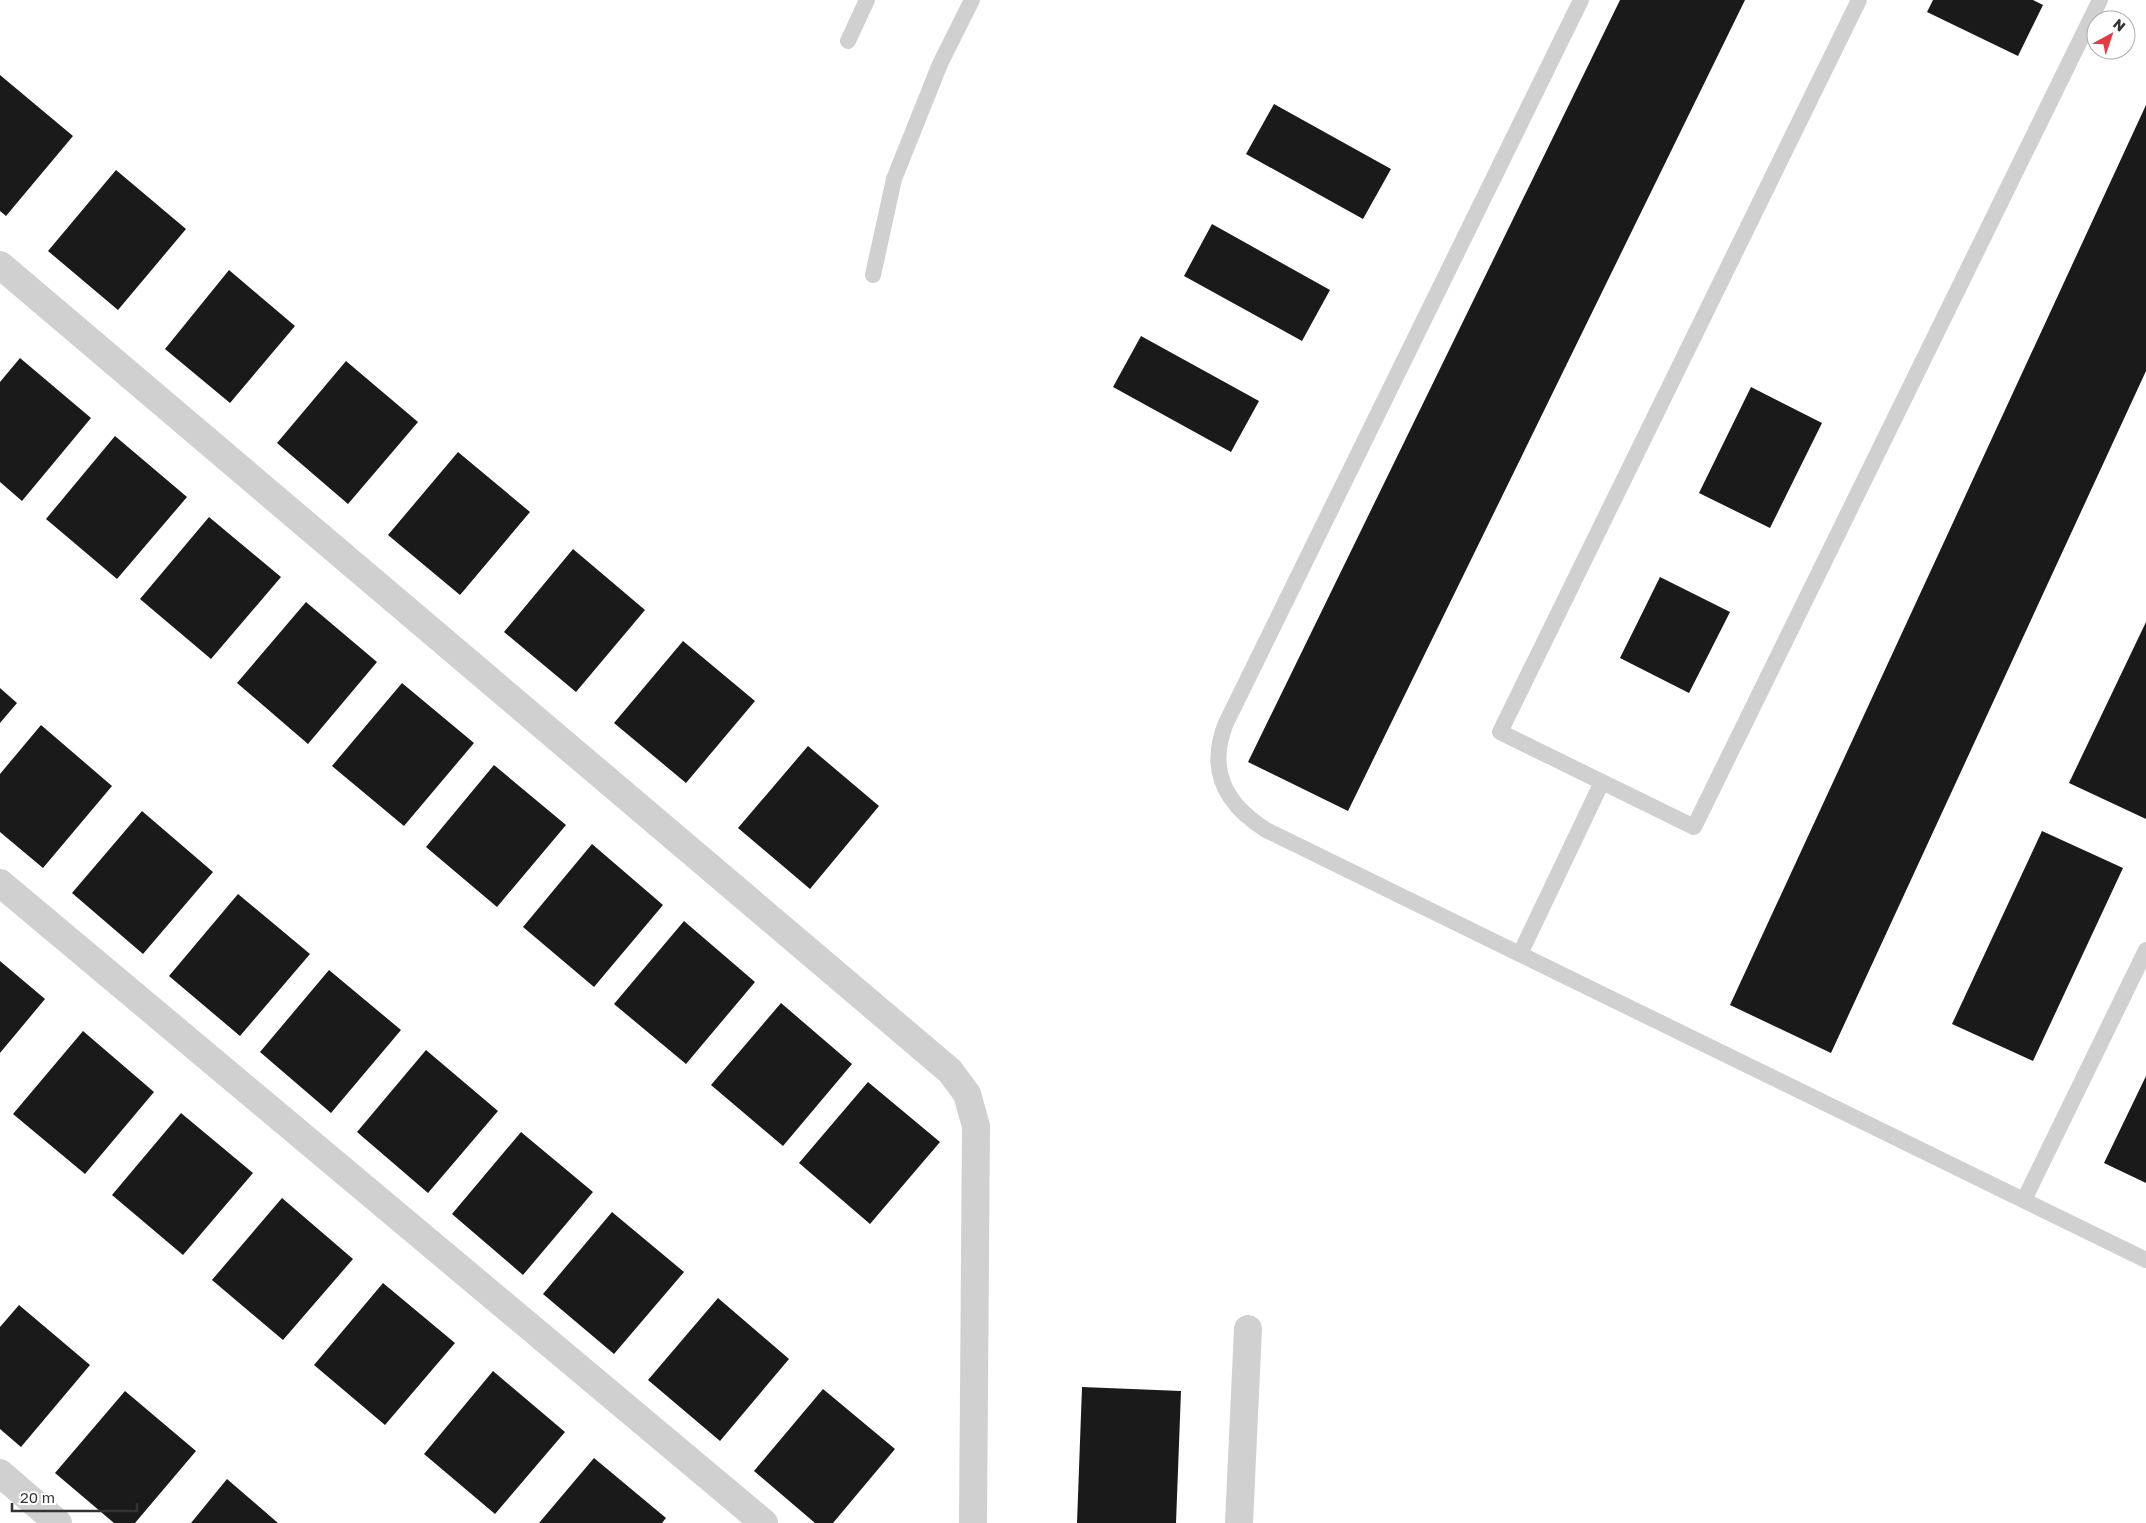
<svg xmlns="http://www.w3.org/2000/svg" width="2146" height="1523" font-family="'Golos Text',sans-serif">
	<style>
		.building { fill: #1a1a1a }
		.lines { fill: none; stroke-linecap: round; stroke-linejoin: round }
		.lane { stroke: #d0d0d0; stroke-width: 16 }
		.street { stroke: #d0d0d0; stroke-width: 28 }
	</style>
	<rect width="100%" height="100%" fill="#fff"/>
	<!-- building -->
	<path class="building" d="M 1620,0 L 1745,0 L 1348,811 L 1248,762 Z
		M 1933,0 L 2033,0 L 2043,5 L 2018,56 L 1927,12 Z
		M 0,75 L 73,136 L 6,216 L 0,211 Z
		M 1274,104 L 1391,169 L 1363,219 L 1246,154 Z
		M 2146,105 L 2146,371 L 1831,1053 L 1730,1005 Z
		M 116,170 L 186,229 L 118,310 L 48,251 Z
		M 1212,224 L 1330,290 L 1302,341 L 1184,276 Z
		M 229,270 L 295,326 L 230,403 L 165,349 Z
		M 1141,336 L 1259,401 L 1231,452 L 1113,387 Z
		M 20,358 L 91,418 L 22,501 L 0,482 L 0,382 Z
		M 346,361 L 418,422 L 348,504 L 277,443 Z
		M 1751,387 L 1822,423 L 1770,528 L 1699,493 Z
		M 115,436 L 187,497 L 117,579 L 46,519 Z
		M 458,452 L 530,512 L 460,595 L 388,535 Z
		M 209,517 L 281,577 L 211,659 L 140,599 Z
		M 573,549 L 645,610 L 576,692 L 504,632 Z
		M 1660,577 L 1730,612 L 1689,693 L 1620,658 Z
		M 306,602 L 377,662 L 308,744 L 237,683 Z
		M 2146,622 L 2146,819 L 2069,783 Z
		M 683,641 L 755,701 L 686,783 L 614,723 Z
		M 402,683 L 474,743 L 404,826 L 332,766 Z
		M 0,688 L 17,703 L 0,723 Z
		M 41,725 L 112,786 L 43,868 L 0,832 L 0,774 Z
		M 808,746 L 879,806 L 810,889 L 738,828 Z
		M 494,765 L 566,825 L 497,907 L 426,847 Z
		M 142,811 L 213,872 L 143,954 L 72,893 Z
		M 2042,831 L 2123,868 L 2033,1061 L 1952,1024 Z
		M 592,844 L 663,905 L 594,987 L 523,927 Z
		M 238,894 L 310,954 L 240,1036 L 169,976 Z
		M 684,921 L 755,982 L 686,1064 L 614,1004 Z
		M 0,961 L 45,999 L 0,1053 Z
		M 329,970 L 401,1030 L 331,1113 L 260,1052 Z
		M 781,1003 L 852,1064 L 783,1146 L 711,1085 Z
		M 83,1031 L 154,1092 L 85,1174 L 13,1114 Z
		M 426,1050 L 498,1111 L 428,1193 L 357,1132 Z
		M 2146,1076 L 2146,1183 L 2104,1163 Z
		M 868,1082 L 940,1142 L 870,1224 L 799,1163 Z
		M 181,1113 L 253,1173 L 183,1255 L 112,1195 Z
		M 521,1132 L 593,1192 L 523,1275 L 452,1214 Z
		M 282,1198 L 353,1259 L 283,1340 L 212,1280 Z
		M 612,1212 L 684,1272 L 614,1354 L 543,1294 Z
		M 383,1283 L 455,1343 L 385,1425 L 314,1365 Z
		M 718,1298 L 789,1359 L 720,1441 L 648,1380 Z
		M 19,1305 L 90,1365 L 21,1447 L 0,1429 L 0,1327 Z
		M 493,1371 L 565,1432 L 495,1514 L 424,1454 Z
		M 1082,1387 L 1181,1391 L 1176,1523 L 1077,1523 Z
		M 823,1389 L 895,1449 L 833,1523 L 815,1523 L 754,1471 Z
		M 125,1391 L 196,1451 L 135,1523 L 114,1523 L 55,1473 Z
		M 594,1458 L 666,1518 L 662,1523 L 539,1523 Z
		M 227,1479 L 278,1523 L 191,1523 Z"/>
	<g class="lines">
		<!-- lane -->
		<path class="lane" d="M 1581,0 L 1226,723 C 1207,770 1225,804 1266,830 L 2146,1260
			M 1859,0 L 1500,732 L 1694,827 L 2100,0
			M 848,41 L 867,0
			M 873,275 L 894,179 L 940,64 L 972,0
			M 1520,954 L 1602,782
			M 2024,1200 L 2146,950"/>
		<!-- street -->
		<path class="street" d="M 0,265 L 950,1071 L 967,1094 L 976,1126 L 973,1523
			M 0,883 L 764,1523
			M 0,1473 L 58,1523
			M 1239,1523 L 1248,1329"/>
	</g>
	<!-- north arrow -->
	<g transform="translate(2111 35) rotate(40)"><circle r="24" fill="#ffffff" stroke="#adadad"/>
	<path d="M0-4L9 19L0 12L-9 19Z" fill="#e63946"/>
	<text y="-8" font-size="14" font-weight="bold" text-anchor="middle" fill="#333333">N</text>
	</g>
	<!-- scale -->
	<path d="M12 1503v8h125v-8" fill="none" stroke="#333333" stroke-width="2.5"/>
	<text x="20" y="1503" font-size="15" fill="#333333" stroke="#ffffff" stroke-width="4" paint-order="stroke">20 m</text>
</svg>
